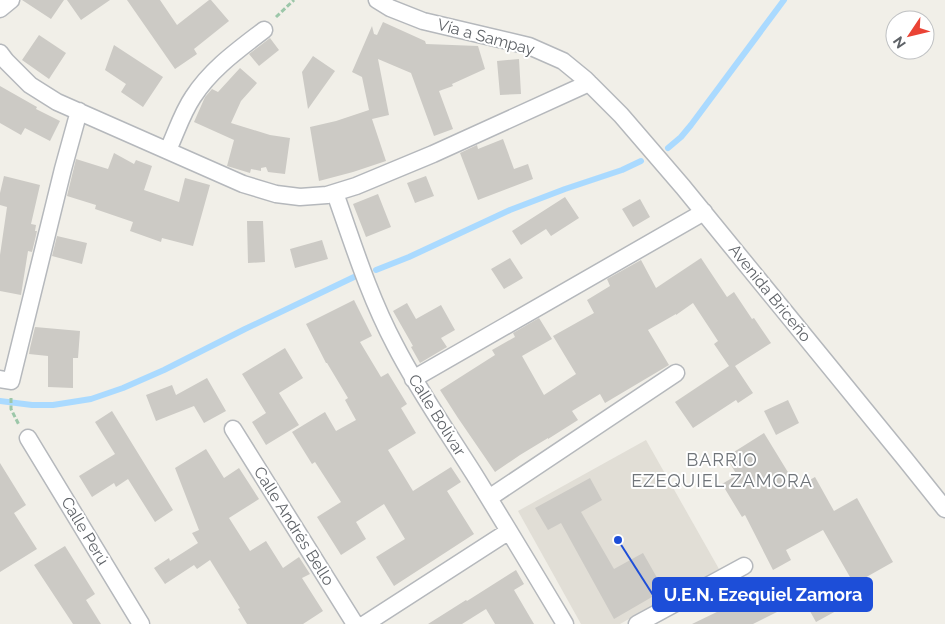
<svg xmlns="http://www.w3.org/2000/svg" width="945" height="624" font-family="Raleway,sans-serif">
	<style>
		.education { fill: #e1ded6 }
		.lines { fill: none; stroke-linecap: round; stroke-linejoin: round }
		.stream { stroke: #aadaff; stroke-width: 6 }
		.building { fill: #cccac5 }
		.street-casing { stroke: #b5b8bc; stroke-width: 19 }
		.path { stroke: #9cc7a9; stroke-width: 3; stroke-dasharray: 5 2.5; stroke-linecap: butt }
		.street { stroke: #fff; stroke-width: 16 }
		.labels { text-anchor: middle; dominant-baseline: central; stroke-width: 4; stroke-linejoin: round; paint-order: stroke }
		.street-label { font-size: 16px; fill: #5f6368; stroke: #fff }
		.neighbourhood-label { font-size: 18px; letter-spacing: 1px; fill: #70757a; stroke: #fff }
		.leader { fill: none; stroke: #1d4ed8; stroke-width: 2 }
		.callout-dot { fill: #1d4ed8; stroke: #fff; stroke-width: 2 }
		.callout { fill: #1d4ed8; stroke: #1d4ed8; stroke-width: 2 }
		.callout-label { font-size: 18px; text-anchor: middle; font-weight: bold; fill: #fff }
	</style>
	<rect width="100%" height="100%" fill="#f1efe8"/>
	<!-- education -->
	<path class="education" d="M 646,440 L 719,569 L 620,624 L 581,624 L 518,511 Z"/>
	<g class="lines">
		<!-- stream -->
		<path class="stream" d="M 668,148 L 681,137 L 691,125 L 784,0
			M 376,270 L 409,257 L 510,210 L 565,189 L 622,170 L 641,161
			M 0,401 L 32,405 L 53,405 L 91,399 L 123,388 L 164,370 L 245,329 L 354,277"/>
	</g>
	<!-- building -->
	<path class="building" d="M 22,0 L 64,0 L 51,19 Z
		M 67,0 L 110,0 L 81,20 Z
		M 127,0 L 160,0 L 177,25 L 209,0 L 211,0 L 229,21 L 194,49 L 197,54 L 175,69 Z
		M 383,22 L 425,41 L 426,44 L 478,46 L 485,69 L 452,84 L 453,86 L 439,91 L 453,129 L 434,136 L 411,73 L 378,59 L 389,115 L 372,119 L 386,161 L 353,172 L 319,181 L 310,127 L 336,121 L 369,110 L 362,77 L 352,72 L 372,26 L 374,34 L 377,35 Z
		M 39,35 L 66,53 L 49,79 L 22,60 Z
		M 270,38 L 279,50 L 259,66 L 249,54 Z
		M 114,45 L 163,77 L 143,107 L 121,92 L 126,84 L 105,70 Z
		M 313,56 L 335,71 L 308,109 L 302,72 Z
		M 519,59 L 521,94 L 500,95 L 497,61 Z
		M 240,68 L 257,83 L 241,101 L 231,123 L 270,135 L 290,138 L 285,174 L 268,172 L 266,167 L 261,168 L 261,171 L 251,169 L 250,173 L 227,166 L 234,140 L 194,122 L 205,97 L 212,89 L 218,92 Z
		M 0,86 L 37,107 L 36,109 L 60,121 L 50,141 L 25,128 L 21,135 L 0,123 Z
		M 503,139 L 514,169 L 528,164 L 533,179 L 478,200 L 460,153 L 477,145 L 478,149 Z
		M 114,153 L 134,164 L 136,160 L 152,166 L 144,190 L 179,202 L 185,178 L 210,185 L 193,246 L 162,238 L 161,242 L 130,231 L 133,222 L 95,209 L 96,205 L 67,196 L 76,159 L 108,169 Z
		M 4,176 L 40,185 L 31,224 L 36,225 L 35,231 L 37,231 L 32,252 L 28,251 L 21,295 L 0,291 L 0,255 L 7,207 L 0,205 L 0,193 Z
		M 426,176 L 434,196 L 415,203 L 407,183 Z
		M 378,194 L 391,227 L 366,237 L 353,204 Z
		M 565,197 L 579,218 L 551,236 L 546,229 L 521,245 L 512,231 Z
		M 640,199 L 650,217 L 633,227 L 622,209 Z
		M 247,221 L 263,221 L 265,262 L 248,263 Z
		M 57,236 L 87,243 L 82,264 L 52,256 Z
		M 322,240 L 328,259 L 295,268 L 290,249 Z
		M 510,258 L 523,278 L 504,289 L 491,269 Z
		M 701,258 L 727,297 L 734,292 L 752,319 L 754,318 L 771,343 L 735,366 L 753,393 L 738,403 L 736,400 L 693,428 L 675,402 L 729,366 L 714,344 L 718,341 L 693,303 L 676,315 L 676,314 L 648,330 L 669,365 L 605,403 L 600,394 L 572,411 L 578,420 L 548,439 L 548,438 L 520,455 L 495,472 L 458,418 L 440,390 L 495,355 L 492,350 L 515,337 L 513,333 L 539,318 L 552,339 L 522,356 L 544,395 L 576,374 L 553,336 L 594,313 L 587,300 L 610,286 L 607,279 L 641,260 L 656,288 Z
		M 354,300 L 372,336 L 360,342 L 381,377 L 388,373 L 407,404 L 401,408 L 416,433 L 388,450 L 413,491 L 451,467 L 461,482 L 447,491 L 474,534 L 394,586 L 376,557 L 405,539 L 384,504 L 356,522 L 366,539 L 341,555 L 317,517 L 341,502 L 315,462 L 312,464 L 292,432 L 325,412 L 336,431 L 356,420 L 345,400 L 348,398 L 327,363 L 326,363 L 306,324 Z
		M 407,303 L 416,319 L 441,305 L 455,330 L 441,338 L 447,347 L 420,363 L 411,347 L 413,346 L 393,311 Z
		M 35,327 L 80,331 L 78,358 L 73,358 L 73,388 L 48,387 L 48,356 L 29,354 L 30,348 Z
		M 285,348 L 303,378 L 279,393 L 299,425 L 266,445 L 252,422 L 266,413 L 242,374 Z
		M 207,378 L 226,411 L 204,423 L 194,406 L 156,421 L 146,395 L 172,385 L 176,395 Z
		M 788,400 L 799,423 L 776,435 L 764,411 Z
		M 112,411 L 173,510 L 155,522 L 128,479 L 116,487 L 114,483 L 92,497 L 79,476 L 115,454 L 95,422 Z
		M 764,433 L 797,487 L 815,477 L 834,511 L 857,498 L 893,562 L 854,584 L 823,530 L 786,550 L 791,560 L 773,570 L 745,515 L 742,517 L 722,484 L 737,475 L 726,457 Z
		M 206,449 L 224,478 L 239,468 L 259,499 L 229,518 L 250,551 L 266,541 L 283,568 L 299,557 L 310,574 L 302,578 L 323,611 L 303,624 L 247,624 L 238,609 L 240,608 L 210,560 L 197,569 L 194,565 L 165,584 L 154,568 L 169,558 L 170,561 L 198,543 L 192,533 L 199,530 L 175,468 Z
		M 0,463 L 26,505 L 14,513 L 37,549 L 0,572 Z
		M 590,478 L 602,500 L 581,512 L 614,569 L 643,553 L 664,590 L 614,619 L 561,523 L 548,530 L 535,508 Z
		M 65,546 L 95,594 L 86,600 L 101,624 L 73,624 L 34,565 Z
		M 516,570 L 524,584 L 514,590 L 534,624 L 495,624 L 486,609 L 462,624 L 428,624 L 466,600 L 467,601 Z
		M 777,587 L 787,607 L 753,624 L 692,624 L 750,596 L 752,600 Z
		M 837,587 L 847,605 L 816,622 L 806,604 Z"/>
	<g class="lines">
		<defs>
			<path id="street" d="M 377,0 L 390,8 L 423,21 L 529,46 L 563,61 L 585,79 L 621,115 L 683,187 L 905,459 L 945,509
				M 0,9 L 11,0
				M 0,53 L 6,61 L 30,85 L 57,102 L 243,184 L 276,194 L 300,197 L 327,195 L 356,186 L 433,154 L 589,83
				M 168,150 C 176,133 182,113 193,97 C 211,69 238,50 264,30
				M 335,193 C 353,244 369,296 395,345 C 418,390 447,431 474,474 C 505,524 535,574 565,624
				M 0,379 L 11,381 L 63,169 L 79,111
				M 413,379 L 704,212
				M 233,429 L 355,624
				M 28,438 L 141,624
				M 489,498 L 676,373
				M 365,624 L 509,531
				M 637,624 L 744,566"/>
		</defs>
		<!-- street casing -->
		<use href="#street" class="street-casing"/>
		<!-- path -->
		<path class="path" d="M 276,17 L 294,0
			M 11,398 L 11,409 L 19,425"/>
		<!-- street -->
		<use href="#street" class="street"/>
	</g>
	<g class="labels">
		<!-- street labels -->
		<g class="street-label">
			<text transform="translate(486 37) rotate(15)">Vía a Sampay</text>
			<text transform="translate(770 293) rotate(51)">Avenida Briceño</text>
			<text transform="translate(437 415) rotate(58)">Calle Bolívar</text>
			<text transform="translate(294 526) rotate(58)">Calle Andrés Bello</text>
			<text transform="translate(85 531) rotate(59)">Calle Perú</text>
		</g>
		<!-- neighbourhood labels -->
		<g class="neighbourhood-label">
			<text x="722" y="459">BARRIO<tspan x="722" dy="21">EZEQUIEL ZAMORA</tspan></text>
		</g>
	</g>
	<!-- callouts -->
	<path class="leader" d="M618 540L653 595"/>
	<circle class="callout-dot" cx="618" cy="540" r="5"/>
	<rect class="callout" x="653" y="578" width="219" height="33" rx="5"/>
	<g class="callout-label">
		<text x="763" y="601">U.E.N. Ezequiel Zamora</text>
	</g>
	<!-- north arrow -->
	<g transform="translate(910 35) rotate(235)"><circle r="24" fill="#ffffff" stroke="#bfc1c3"/>
	<path d="M0-4L9 19L0 12L-9 19Z" fill="#ea4335"/>
	<text y="-8" font-size="14" font-weight="bold" text-anchor="middle" fill="#5f6368">N</text>
	</g>
</svg>
